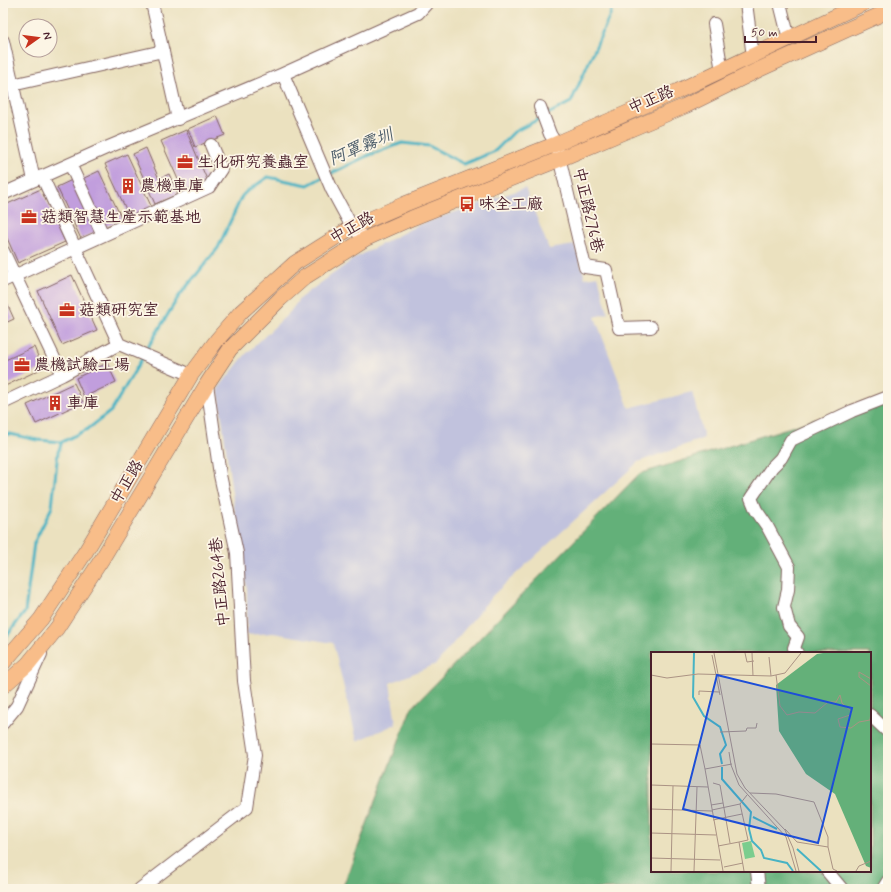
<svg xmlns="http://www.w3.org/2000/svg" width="891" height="892" font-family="Mynerve,'LXGW WenKai TC',sans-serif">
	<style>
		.industrial { fill: #c1c2dd }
		.forest { fill: #64b079; stroke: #576852; fill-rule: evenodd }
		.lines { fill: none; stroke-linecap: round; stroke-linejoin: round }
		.stream { stroke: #47b3c4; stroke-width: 3 }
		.building { fill: #c19edd }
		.minor-casing { stroke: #82635f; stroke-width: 14 }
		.major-casing { stroke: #82635f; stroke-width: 16 }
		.minor { stroke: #fff; stroke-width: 12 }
		.major { stroke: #f8bd89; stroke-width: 15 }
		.labels { text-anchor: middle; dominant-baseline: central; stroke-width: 3.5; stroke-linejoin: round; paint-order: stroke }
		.street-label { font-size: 16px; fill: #4a1f2b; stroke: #fcf5e5 }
		.poi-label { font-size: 16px; fill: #4a1f2b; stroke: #fcf5e5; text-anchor: start }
		.water-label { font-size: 17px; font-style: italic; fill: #495a68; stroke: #fcf5e5 }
		.inset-river { fill: none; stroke: #47b3c4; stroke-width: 2 }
		.inset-road { fill: none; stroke: #ab9384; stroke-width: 1 }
		.view { fill: #1d4ed8; fill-opacity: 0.15; stroke: #1d4ed8; stroke-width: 2 }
		.inset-edge { fill: none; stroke: #4a1f2b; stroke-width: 2 }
	</style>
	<rect width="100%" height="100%" fill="#fcf5e5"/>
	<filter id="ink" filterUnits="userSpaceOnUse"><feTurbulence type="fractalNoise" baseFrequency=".025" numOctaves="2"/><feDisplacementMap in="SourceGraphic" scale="8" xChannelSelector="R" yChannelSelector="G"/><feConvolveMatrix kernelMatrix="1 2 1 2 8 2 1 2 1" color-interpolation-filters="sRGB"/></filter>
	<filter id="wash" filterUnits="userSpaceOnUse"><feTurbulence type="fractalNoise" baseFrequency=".012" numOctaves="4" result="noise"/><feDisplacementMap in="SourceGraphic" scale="16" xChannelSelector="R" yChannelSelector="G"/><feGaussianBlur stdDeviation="0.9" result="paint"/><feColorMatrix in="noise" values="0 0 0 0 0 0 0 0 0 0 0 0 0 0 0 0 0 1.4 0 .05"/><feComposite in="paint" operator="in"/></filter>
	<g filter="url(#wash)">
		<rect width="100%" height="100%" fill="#ebe1bf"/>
		<!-- industrial -->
		<path class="industrial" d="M 525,188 L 549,249 L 575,245 L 585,278 L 598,276 L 608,313 L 595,317 L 629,408 L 692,392 L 704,438 L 638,462 L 493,595 L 436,664 L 390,683 L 396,724 L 357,741 L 333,643 L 273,633 L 247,635 L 247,589 L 240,551 L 218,389 L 245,355 L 290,312 L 300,298 L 355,258 L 418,225 Z"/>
		<!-- forest -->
		<path class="forest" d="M 888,397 L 888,889 L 342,889 L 411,709 L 639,474 ZM 652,653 L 870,653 L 870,871 L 652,871 Z"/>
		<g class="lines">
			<!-- stream -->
			<path class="stream" d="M 546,115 L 571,102 L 610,15 L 613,3
				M 328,175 L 367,156 L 402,143 L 429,146 L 464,164 L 495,151 L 514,132 L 541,118
				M 145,352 L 179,296 L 218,248 L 242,196 L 246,192 L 268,177 L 308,185 L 323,177
				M 3,435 L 10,434 L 37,440 L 62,442 L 88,429 L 111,411 L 143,357
				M 3,641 L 25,612 L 34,543 L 52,507 L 58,452 L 62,442"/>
		</g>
		<g id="blocks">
			<!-- building -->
			<path class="building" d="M 217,116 L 225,135 L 195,147 L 188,129 Z
				M 186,130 L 208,182 L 184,193 L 161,141 Z
				M 146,148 L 159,179 L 169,174 L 178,194 L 155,204 L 133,154 Z
				M 127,154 L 152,208 L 130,218 L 105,164 Z
				M 99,171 L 122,219 L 103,228 L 80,180 Z
				M 74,179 L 98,231 L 81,239 L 57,187 Z
				M 41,189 L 65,242 L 18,263 L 3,229 L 3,206 Z
				M 72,275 L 97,330 L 62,345 L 38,291 Z
				M 5,299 L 14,319 L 3,324 L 3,300 Z
				M 34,347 L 43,368 L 3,387 L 3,361 Z
				M 107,363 L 116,382 L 84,397 L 76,378 Z
				M 74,383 L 83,402 L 36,424 L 27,405 Z"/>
		</g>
	</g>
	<g filter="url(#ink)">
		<use href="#blocks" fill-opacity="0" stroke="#82635f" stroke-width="1"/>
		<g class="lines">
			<defs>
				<path id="minor" d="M 152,3 L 178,119
					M 746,3 L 753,57
					M 780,3 L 789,39
					M 714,24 L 722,71
					M 3,41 L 34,180
					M 3,87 L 163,51
					M 540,107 L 550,134 L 556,144 L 585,267 L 606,270 L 619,328 L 651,327
					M 70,164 L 103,235
					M 42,176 L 119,344
					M 3,194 L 106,148 L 283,74
					M 365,239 L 352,227 L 332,190 L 283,74 L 418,13 L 427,3
					M 3,251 L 62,375
					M 3,281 L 209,187 L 221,169 L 211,145
					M 3,403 L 62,375 L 119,344 L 191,375
					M 797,653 L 794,648 L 798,637 L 789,626 L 784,607 L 788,590 L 789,567 L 767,526 L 756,510 L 751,498 L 772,467 L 781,458 L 791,440 L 852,411 L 888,397
					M 870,715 L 888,732
					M 3,723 L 17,706 L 41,654
					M 757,871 L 759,889
					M 827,871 L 842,889
					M 140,889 L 247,807 L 255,755 L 244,681 L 237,553 L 220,475 L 207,384
					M 883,889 L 888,881"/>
				<path id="major" d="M 3,663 L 41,619 L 86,551 L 191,375 L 217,340 L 241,312 L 295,263 L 352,227 L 405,204 L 556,144 L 678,91 L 864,3
					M 3,686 L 28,664 L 57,628 L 102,559 L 207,384 L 230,349 L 280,299 L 305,277 L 365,239 L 412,218 L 560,159 L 685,106 L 758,70 L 888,11"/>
			</defs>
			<!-- minor casing -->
			<use href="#minor" class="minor-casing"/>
			<!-- major casing -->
			<use href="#major" class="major-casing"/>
			<!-- minor -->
			<use href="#minor" class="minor"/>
			<!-- major -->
			<use href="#major" class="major"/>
		</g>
	</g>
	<!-- icons -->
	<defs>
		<symbol id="office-bare" viewBox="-9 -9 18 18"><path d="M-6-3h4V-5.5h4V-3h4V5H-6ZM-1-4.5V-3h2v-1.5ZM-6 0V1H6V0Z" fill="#c8321e" stroke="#fcf5e5" stroke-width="2.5" paint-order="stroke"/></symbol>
		<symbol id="building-bare" viewBox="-9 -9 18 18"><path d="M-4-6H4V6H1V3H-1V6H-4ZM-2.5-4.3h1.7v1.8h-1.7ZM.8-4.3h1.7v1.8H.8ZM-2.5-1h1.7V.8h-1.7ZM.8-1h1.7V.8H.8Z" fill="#c8321e" stroke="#fcf5e5" stroke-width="2.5" paint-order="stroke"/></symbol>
		<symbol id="bus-bare" viewBox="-9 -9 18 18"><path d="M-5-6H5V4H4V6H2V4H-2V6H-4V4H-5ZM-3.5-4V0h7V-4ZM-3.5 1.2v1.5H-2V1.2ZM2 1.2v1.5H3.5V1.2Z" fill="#c8321e" stroke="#fcf5e5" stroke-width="2.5" paint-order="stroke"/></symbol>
	</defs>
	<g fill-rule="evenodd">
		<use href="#office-bare" x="174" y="151" width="22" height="22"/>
		<use href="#building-bare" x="117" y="175" width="22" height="22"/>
		<use href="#bus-bare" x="456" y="193" width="22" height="22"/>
		<use href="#office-bare" x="18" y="206" width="22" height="22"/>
		<use href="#office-bare" x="56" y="299" width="22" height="22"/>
		<use href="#office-bare" x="11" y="354" width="22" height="22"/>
		<use href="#building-bare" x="44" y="392" width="22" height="22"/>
	</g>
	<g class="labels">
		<!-- street labels -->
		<g class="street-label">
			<text transform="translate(651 100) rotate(-23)">中正路</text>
			<text transform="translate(588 210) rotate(77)">中正路276巷</text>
			<text transform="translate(352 228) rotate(-29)">中正路</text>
			<text transform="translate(127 482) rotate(-59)">中正路</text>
			<text transform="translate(220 582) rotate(-95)">中正路264巷</text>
		</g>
		<!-- poi labels -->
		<g class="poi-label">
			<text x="197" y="162">生化研究養蟲室</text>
			<text x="140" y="186">農機車庫</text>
			<text x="479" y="204">味全工廠</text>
			<text x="41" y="217">菇類智慧生產示範基地</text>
			<text x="79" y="310">菇類研究室</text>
			<text x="34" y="365">農機試驗工場</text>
			<text x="67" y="403">車庫</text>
		</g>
		<!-- water labels -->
		<g class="water-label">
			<text transform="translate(361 147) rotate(-23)">阿罩霧圳</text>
		</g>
	</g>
	<!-- overview -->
	<g transform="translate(651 652)">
		<rect width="220" height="220" fill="#ebe1bf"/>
		<path d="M 100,189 L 104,205 L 94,207 L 91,191 Z" fill="#7bcd8e"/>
		<path d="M 172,1 L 220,1 L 220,216 L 215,214 L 184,142 L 155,122 L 128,79 L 125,33 L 166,2 Z" fill="#64b079"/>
		<path class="inset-river" d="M 43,1 L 42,45 L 53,64 L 69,75 L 75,93 L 69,102 L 71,112M 71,115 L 71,127 L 100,160 L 98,177 L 101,189 L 110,198 L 113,206 L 136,211 L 142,219M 102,165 L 126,177M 146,197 L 170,219"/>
		<path class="inset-road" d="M 63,1 L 86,122 L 94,136 L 134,178 L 142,196 L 148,219M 94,1 L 96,10 L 103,9M 101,1 L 102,24M 61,3 L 69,43M 118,5 L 120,24M 0,23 L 16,26 L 47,22 L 120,24 L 134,21 L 150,1M 125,23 L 129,54 L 136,63 L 148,60 L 164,61 L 177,50 L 185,50 L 189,43 L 191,51 L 201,60 L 199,63 L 187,67 L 189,75 L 200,76 L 208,70 L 219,68 L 220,60M 220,27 L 208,20 L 208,25 L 220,34M 48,43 L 48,39 L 68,40M 69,80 L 95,79 L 96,76 L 105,76 L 106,71M 0,92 L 49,93 L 54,117 L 81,112M 78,100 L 80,113 L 88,133 L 135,185 L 145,219M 54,117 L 72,219M 62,131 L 69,133 L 79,191M 0,133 L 57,135M 99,141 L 125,142 L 163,150 L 177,185 L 177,195M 60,153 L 72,151M 0,157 L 61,159M 61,158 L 89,152M 62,168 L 91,162M 134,177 L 146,190 L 177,195 L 182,217 L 186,219M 0,181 L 65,183M 67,194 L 88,190M 0,206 L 69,208M 73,215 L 92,211M 20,219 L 22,134M 43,219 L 46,135M 93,219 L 88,190 L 97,188 L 89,152 L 96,143M 205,219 L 208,214 L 220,209"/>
		<path class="view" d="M 66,23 L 201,56 L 167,191 L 32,157 Z"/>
		<rect width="220" height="220" class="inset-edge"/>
	</g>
	<!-- margin -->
	<rect width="891" height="892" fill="none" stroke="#fcf5e5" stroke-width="16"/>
	<!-- north arrow -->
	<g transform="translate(38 38) rotate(76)"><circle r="19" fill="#fcf5e5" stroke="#b59f9b"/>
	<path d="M0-3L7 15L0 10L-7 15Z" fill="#c8321e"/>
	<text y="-6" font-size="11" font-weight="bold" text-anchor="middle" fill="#4a1f2b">N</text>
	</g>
	<!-- scale -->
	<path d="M745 36v6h71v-6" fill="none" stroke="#4a1f2b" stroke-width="2"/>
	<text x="751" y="36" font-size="12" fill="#4a1f2b" stroke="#fcf5e5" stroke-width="3" paint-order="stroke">50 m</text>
</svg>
